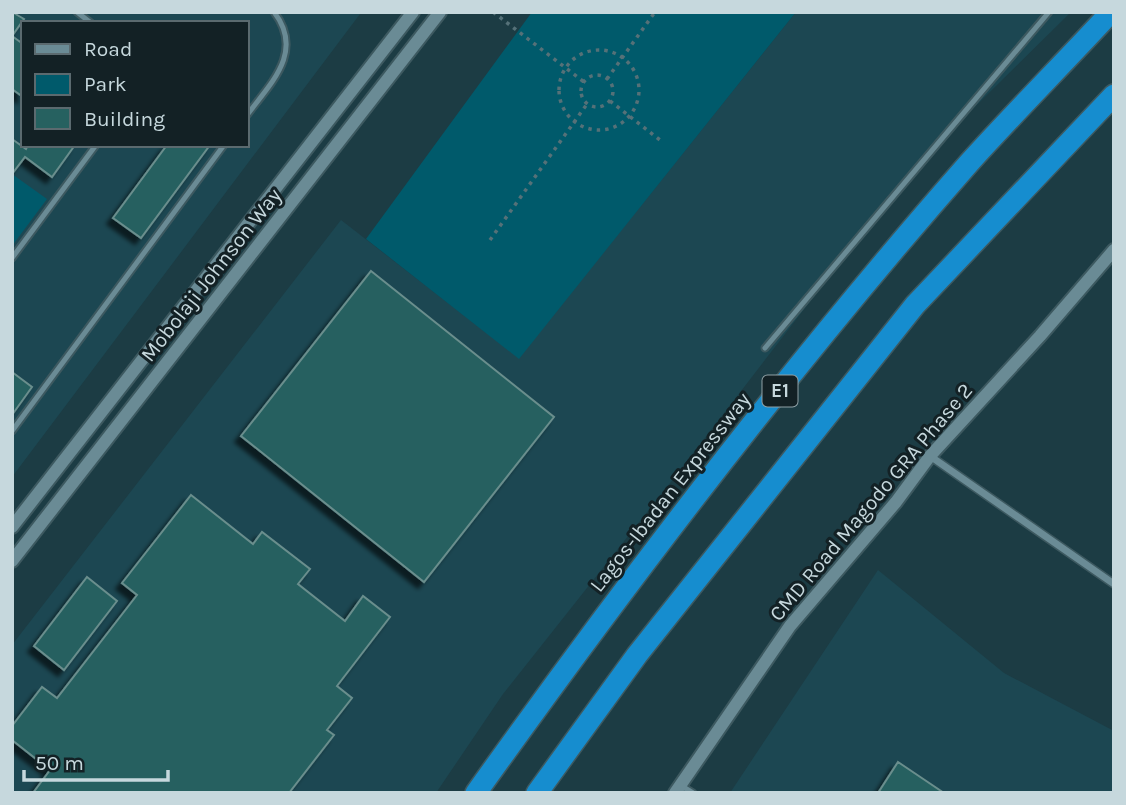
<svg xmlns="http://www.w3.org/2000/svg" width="1126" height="805" font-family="Karla,sans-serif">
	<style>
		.built { fill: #1c4752; fill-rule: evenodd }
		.green { fill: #005a6b }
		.building { fill: #266160; stroke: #6a8e8d; stroke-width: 2; filter: url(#shadow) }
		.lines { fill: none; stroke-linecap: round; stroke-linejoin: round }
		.service-casing { stroke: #3d5960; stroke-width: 9 }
		.minor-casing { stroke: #3d5960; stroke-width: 10 }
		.tertiary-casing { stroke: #3d5960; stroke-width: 16 }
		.motorway-casing { stroke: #3d5960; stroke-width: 24 }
		.path { stroke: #557178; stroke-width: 3.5; stroke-dasharray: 3.5 5; stroke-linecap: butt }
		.service { stroke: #6a8b95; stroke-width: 5 }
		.minor { stroke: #6a8b95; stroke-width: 7 }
		.tertiary { stroke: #6a8b95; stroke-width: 12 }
		.motorway { stroke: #168dcf; stroke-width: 21 }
		.labels { text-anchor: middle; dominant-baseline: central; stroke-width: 6; stroke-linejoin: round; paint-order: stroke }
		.shield { fill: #132125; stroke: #90a1a6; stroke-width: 2 }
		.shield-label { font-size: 19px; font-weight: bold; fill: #c6d8dd }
		.street-label { font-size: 21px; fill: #c6d8dd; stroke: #132125 }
	</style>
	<defs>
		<filter id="shadow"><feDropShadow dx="-6" dy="6" stdDeviation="2" flood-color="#0009"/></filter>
	</defs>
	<rect width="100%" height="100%" fill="#1c3c44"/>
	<!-- built -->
	<path class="built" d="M 12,12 L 358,12 L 360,14 L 12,477 ZM 23,23 L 247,23 L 247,145 L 23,145 Z
		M 796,12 L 1071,12 L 913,168 L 674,478 L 503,694 L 436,793 L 12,793 L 12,645 L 341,220 L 519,358 Z
		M 878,570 L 1004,673 L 1114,731 L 1114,793 L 730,793 Z"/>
	<!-- green -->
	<path class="green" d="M 532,12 L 796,12 L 519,359 L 366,239 Z
		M 12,174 L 47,199 L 12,246 Z"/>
	<!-- building -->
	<path class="building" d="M 12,12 L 24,19 L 12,36 Z
		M 12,36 L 23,44 L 23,97 L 12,89 Z
		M 12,139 L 26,149 L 28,145 L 75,145 L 52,177 L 25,157 L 12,174 Z
		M 167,145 L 210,145 L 141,238 L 113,218 Z
		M 371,271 L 554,417 L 424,582 L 241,436 Z
		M 12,372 L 32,387 L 12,415 Z
		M 191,495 L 253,544 L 262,532 L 310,569 L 298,584 L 345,621 L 363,596 L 390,617 L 337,686 L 352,698 L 327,730 L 334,735 L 289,793 L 33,793 L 50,770 L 12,740 L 12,726 L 42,687 L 57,698 L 137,595 L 122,583 Z
		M 87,577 L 117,601 L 64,670 L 34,646 Z
		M 898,762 L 944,793 L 878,793 Z"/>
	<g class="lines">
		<defs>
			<path id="service" d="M 77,12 L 91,23
				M 247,115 C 270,84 305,52 274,12
				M 12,258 L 96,145
				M 765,348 L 1049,12
				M 12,431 L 224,145
				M 680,785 L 693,793"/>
			<path id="minor" d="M 930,456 L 1114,584"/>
			<path id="tertiary" d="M 12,527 L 413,12
				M 12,561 L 440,12
				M 675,793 L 790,626 L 896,502 L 930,456 L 1040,336 L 1114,250"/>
			<path id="motorway" d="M 476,793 C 631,576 793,363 969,163 C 1015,112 1064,63 1111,12
				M 537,793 L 637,655 L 915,305 L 1114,95"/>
		</defs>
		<!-- service casing -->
		<use href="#service" class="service-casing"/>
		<!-- minor casing -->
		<use href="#minor" class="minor-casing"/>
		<!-- tertiary casing -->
		<use href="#tertiary" class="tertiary-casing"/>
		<!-- motorway casing -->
		<use href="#motorway" class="motorway-casing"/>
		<!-- path -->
		<path class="path" d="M 493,12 L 584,82
			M559 90a40 40 0 1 1 80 0a40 40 0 1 1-80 0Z
			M581 91a16 16 0 1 1 32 0a16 16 0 1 1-32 0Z
			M 607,79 L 655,12
			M 610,101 L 660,140
			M 490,240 L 587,104"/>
		<!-- service -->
		<use href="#service" class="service"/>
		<!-- minor -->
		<use href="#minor" class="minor"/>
		<!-- tertiary -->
		<use href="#tertiary" class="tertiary"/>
		<!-- motorway -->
		<use href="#motorway" class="motorway"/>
	</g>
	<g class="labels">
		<!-- shield labels -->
		<rect class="shield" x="762.5" y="375.5" width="35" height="31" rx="5"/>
		<g class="shield-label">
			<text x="780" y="391">E1</text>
		</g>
		<!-- street labels -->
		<g class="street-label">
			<text transform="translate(211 275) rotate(-52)">Mobolaji Johnson Way</text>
			<text transform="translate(670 492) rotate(-52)">Lagos-Ibadan Expressway</text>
			<text transform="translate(871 502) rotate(-50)">CMD Road Magodo GRA Phase 2</text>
		</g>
	</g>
	<!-- border -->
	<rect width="1126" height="805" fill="none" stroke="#c6d8dd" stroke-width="28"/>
	<!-- legend -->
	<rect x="21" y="21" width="228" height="126" fill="#132125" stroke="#5b6a6f" stroke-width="2"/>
	<rect x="35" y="44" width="35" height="10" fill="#6a8b95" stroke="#5b6a6f" stroke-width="2"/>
	<text x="84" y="56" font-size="21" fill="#c6d8dd">Road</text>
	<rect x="35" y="74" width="35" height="21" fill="#005a6b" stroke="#5b6a6f" stroke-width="2"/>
	<text x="84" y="91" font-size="21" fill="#c6d8dd">Park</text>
	<rect x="35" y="108" width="35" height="21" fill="#266160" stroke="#5b6a6f" stroke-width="2"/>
	<text x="84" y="126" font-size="21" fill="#c6d8dd">Building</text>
	<!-- scale -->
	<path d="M24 770v10h144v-10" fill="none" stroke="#c6d8dd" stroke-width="3.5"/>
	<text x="35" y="770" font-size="21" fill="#c6d8dd" stroke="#132125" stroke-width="5" paint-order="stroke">50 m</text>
</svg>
